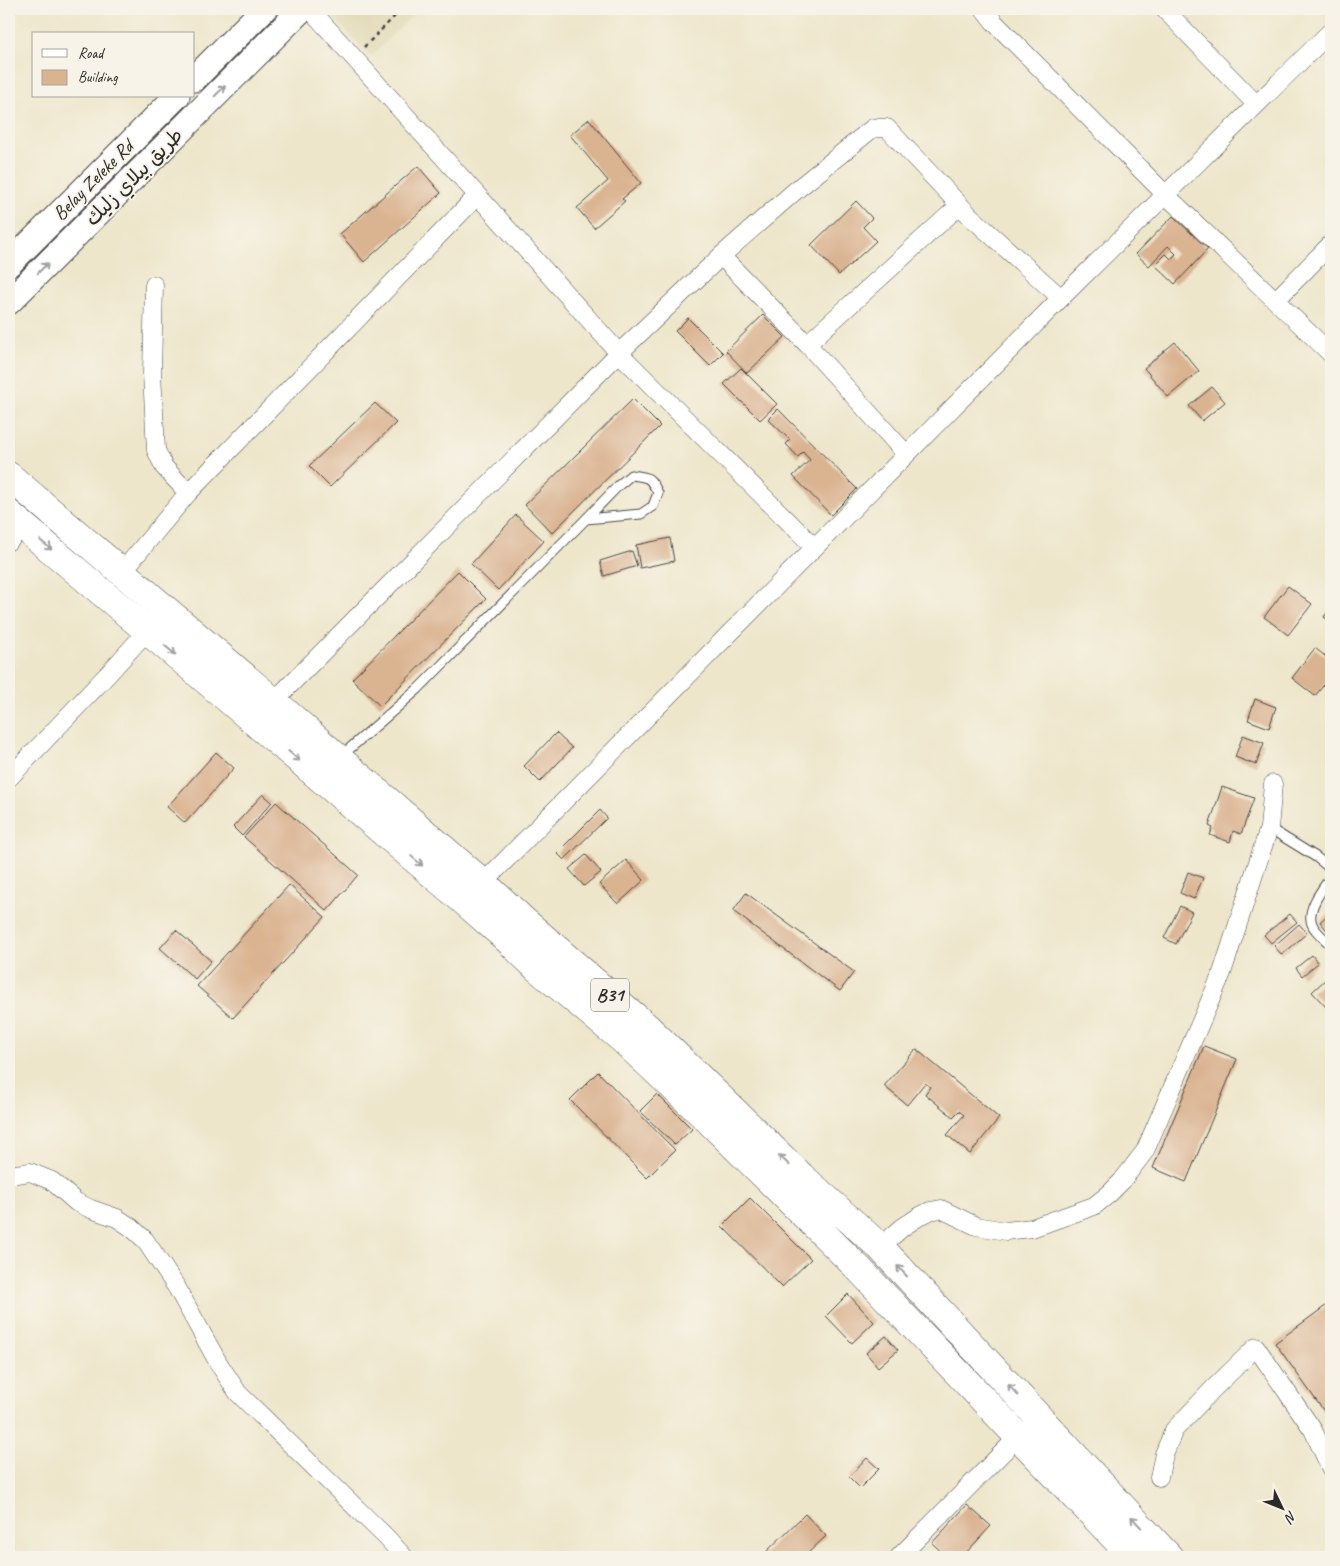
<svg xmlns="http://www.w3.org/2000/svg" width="1340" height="1566" font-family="Caveat,'Playpen Sans Arabic',sans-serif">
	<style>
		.built { fill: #e3dbba }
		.building { fill: #dab391 }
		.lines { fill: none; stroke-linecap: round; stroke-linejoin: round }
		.lane-casing { stroke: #484743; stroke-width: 11 }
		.street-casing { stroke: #484743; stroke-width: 19 }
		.secondary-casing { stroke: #484743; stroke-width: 27 }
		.primary-casing { stroke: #484743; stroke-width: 29 }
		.path { stroke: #484743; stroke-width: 2.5; stroke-dasharray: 4 4; stroke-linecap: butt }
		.lane { stroke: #fff; stroke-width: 9 }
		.street { stroke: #fff; stroke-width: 18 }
		.secondary { stroke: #fff; stroke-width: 25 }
		.primary { stroke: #fff; stroke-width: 28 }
		.oneway { stroke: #a0a0a0 }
		.labels { text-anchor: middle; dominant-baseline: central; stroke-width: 4; stroke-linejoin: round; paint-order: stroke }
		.shield { fill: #f7f3e8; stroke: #686764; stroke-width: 1 }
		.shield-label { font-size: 19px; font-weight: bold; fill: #2b2b2b }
		.street-label { font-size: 20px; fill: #2b2b2b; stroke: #f7f3e8 }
	</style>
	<rect width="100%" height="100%" fill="#f7f3e8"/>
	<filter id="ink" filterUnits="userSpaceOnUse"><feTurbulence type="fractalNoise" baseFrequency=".02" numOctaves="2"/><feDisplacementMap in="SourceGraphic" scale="10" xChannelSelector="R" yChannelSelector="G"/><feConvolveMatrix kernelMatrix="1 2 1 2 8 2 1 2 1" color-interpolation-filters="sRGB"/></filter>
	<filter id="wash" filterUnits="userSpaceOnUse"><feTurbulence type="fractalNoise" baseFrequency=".0096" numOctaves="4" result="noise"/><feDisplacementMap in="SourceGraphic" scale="20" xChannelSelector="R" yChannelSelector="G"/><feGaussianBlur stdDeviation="1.12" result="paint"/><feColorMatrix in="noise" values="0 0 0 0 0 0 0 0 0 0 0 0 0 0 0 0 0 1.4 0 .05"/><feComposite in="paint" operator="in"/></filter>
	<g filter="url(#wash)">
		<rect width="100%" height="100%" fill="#eee6cb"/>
		<!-- built -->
		<path class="built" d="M 332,9 L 419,9 L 371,56 L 328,12 Z"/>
		<g id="blocks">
			<!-- building -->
			<path class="building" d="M 589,119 L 641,183 L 622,199 L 625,201 L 594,228 L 577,208 L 608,181 L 570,135 Z
				M 418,166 L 441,193 L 364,262 L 340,234 Z
				M 856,201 L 872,218 L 863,227 L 876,241 L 839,275 L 811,245 Z
				M 1173,216 L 1208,249 L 1175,284 L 1155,265 L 1166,254 L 1171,259 L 1176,254 L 1168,246 L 1149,266 L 1136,254 Z
				M 763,315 L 785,337 L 747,373 L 726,351 Z
				M 688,318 L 723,353 L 710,366 L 675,331 Z
				M 1175,342 L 1199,371 L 1168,397 L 1144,368 Z
				M 741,368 L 777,404 L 760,420 L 724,384 Z
				M 1212,387 L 1225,402 L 1202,421 L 1189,406 Z
				M 633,399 L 660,426 L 552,533 L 525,505 Z
				M 375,403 L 396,423 L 330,487 L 309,466 Z
				M 778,409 L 857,489 L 831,515 L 793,476 L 810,460 L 803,452 L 798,457 L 786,444 L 790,440 L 768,419 Z
				M 516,515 L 544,541 L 498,590 L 471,564 Z
				M 670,538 L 674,561 L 640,568 L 636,545 Z
				M 632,551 L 637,566 L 604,576 L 600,561 Z
				M 458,571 L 486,599 L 380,706 L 352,679 Z
				M 1288,586 L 1312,604 L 1288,635 L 1264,617 Z
				M 1331,608 L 1331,622 L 1324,617 Z
				M 1315,648 L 1331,661 L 1331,676 L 1315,696 L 1292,678 Z
				M 1255,699 L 1276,707 L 1269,728 L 1248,720 Z
				M 556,733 L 572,748 L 540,782 L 524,766 Z
				M 1243,735 L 1264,743 L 1256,765 L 1235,757 Z
				M 216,752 L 234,768 L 185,823 L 167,807 Z
				M 1222,787 L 1254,798 L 1241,834 L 1233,831 L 1230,842 L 1210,835 L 1213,828 L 1209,826 Z
				M 263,794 L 272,802 L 242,836 L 233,827 Z
				M 276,802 L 358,875 L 327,911 L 244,837 Z
				M 600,810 L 607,818 L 564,860 L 557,853 Z
				M 586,855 L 601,872 L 584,886 L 569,869 Z
				M 626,860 L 644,880 L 618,904 L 599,884 Z
				M 1188,872 L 1203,878 L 1194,899 L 1180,893 Z
				M 289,885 L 325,917 L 233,1018 L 197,986 Z
				M 746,893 L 854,972 L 840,991 L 733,911 Z
				M 1180,906 L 1192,912 L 1176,944 L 1164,938 Z
				M 1331,912 L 1331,935 L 1320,922 Z
				M 1290,914 L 1297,922 L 1271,943 L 1264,935 Z
				M 1299,924 L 1307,933 L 1282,955 L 1274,946 Z
				M 176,930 L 211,961 L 195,979 L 160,948 Z
				M 1312,955 L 1318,963 L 1302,976 L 1296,968 Z
				M 1328,977 L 1331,980 L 1331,1004 L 1327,1008 L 1312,992 Z
				M 1204,1046 L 1237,1059 L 1186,1182 L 1153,1168 Z
				M 916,1049 L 999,1118 L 970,1154 L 947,1135 L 964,1115 L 959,1111 L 953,1117 L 925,1094 L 930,1087 L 925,1083 L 907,1105 L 884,1086 Z
				M 598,1072 L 675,1150 L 647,1178 L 570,1100 Z
				M 657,1094 L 692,1129 L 675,1145 L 640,1111 Z
				M 750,1198 L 811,1259 L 782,1287 L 722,1226 Z
				M 848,1294 L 874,1322 L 852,1343 L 826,1316 Z
				M 1331,1302 L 1331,1421 L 1275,1343 Z
				M 886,1336 L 898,1350 L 878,1367 L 866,1353 Z
				M 867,1458 L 879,1469 L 860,1488 L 849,1477 Z
				M 967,1505 L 991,1526 L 962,1557 L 947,1557 L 932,1543 Z
				M 805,1514 L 826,1536 L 804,1557 L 761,1557 Z
				M 525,1551 L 532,1557 L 519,1557 Z"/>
		</g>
	</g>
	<g filter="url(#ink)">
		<use href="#blocks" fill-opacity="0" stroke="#484743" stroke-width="1"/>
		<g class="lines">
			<defs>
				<path id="lane" d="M 631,475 C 649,477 650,477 658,493 L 653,506 L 641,514 L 586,519 L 619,485 Z
					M 340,757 L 418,689 L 586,519
					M 1269,828 L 1316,857 L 1331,869
					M 1331,877 C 1323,888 1306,909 1312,924 C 1315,932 1325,939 1331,945"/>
				<path id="street" d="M 310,9 L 619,353 L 814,547
					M 984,9 L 994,22 L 1165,194 L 1331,354
					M 1164,9 L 1256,104
					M 721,256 L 807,344 L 960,205
					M 154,285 L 152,374 L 156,450 L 164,467 L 188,493
					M 1276,300 L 1331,244
					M 807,344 L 906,454
					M 9,541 L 23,526
					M 122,572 L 188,493 L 477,196
					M 267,708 L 619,353 L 721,256 L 795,191 L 873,128 L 887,128 L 970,216 L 1061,298
					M 9,778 L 110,672 L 147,631
					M 483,883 L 1061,298 L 1331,31
					M 9,1175 L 30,1172 L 52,1181 L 76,1202 L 91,1209 L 117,1218 L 132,1228 L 145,1240 L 177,1288 L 219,1364 L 238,1393 L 386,1537 L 404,1557
					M 880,1247 L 903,1227 L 920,1216 L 930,1211 L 941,1209 L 976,1226 L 1006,1231 L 1032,1228 L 1094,1206 L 1109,1194 L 1122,1181 L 1145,1151 L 1222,973 L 1269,828 L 1273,784
					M 1159,1477 L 1164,1454 L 1174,1430 L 1213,1389 L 1256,1347 L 1313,1430 L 1331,1469
					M 899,1557 L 1025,1430"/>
				<path id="secondary" d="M 194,79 L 264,9
					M 9,264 L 177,96
					M 9,302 L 302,9"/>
				<path id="primary" d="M 9,476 L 273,701 L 338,758 L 483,883 L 523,920 L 648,1028 L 802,1177 L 880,1247 L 1169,1557
					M 9,514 L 194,670 L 465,902 L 507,939 L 537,968 L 623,1040 L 705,1117 L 859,1269 L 1133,1557"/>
			</defs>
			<!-- lane casing -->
			<use href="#lane" class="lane-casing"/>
			<!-- street casing -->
			<use href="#street" class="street-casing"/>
			<!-- secondary casing -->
			<use href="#secondary" class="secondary-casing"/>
			<!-- primary casing -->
			<use href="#primary" class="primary-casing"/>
			<!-- path -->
			<path class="path" d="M 364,47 L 402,9"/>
			<!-- lane -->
			<use href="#lane" class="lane"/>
			<!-- street -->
			<use href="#street" class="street"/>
			<!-- secondary -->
			<use href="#secondary" class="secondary"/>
			<!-- primary -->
			<use href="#primary" class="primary"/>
		</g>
		<!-- one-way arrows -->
		<defs><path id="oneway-shaft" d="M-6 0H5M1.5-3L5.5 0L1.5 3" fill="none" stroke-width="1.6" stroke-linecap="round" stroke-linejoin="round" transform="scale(1.25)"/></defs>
		<g class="oneway">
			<use href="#oneway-shaft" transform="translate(220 91) rotate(-45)"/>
			<use href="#oneway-shaft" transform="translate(43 268) rotate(-45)"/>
			<use href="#oneway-shaft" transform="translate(46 545) rotate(40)"/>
			<use href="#oneway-shaft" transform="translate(170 650) rotate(40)"/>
			<use href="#oneway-shaft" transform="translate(294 756) rotate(41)"/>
			<use href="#oneway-shaft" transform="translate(417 861) rotate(40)"/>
			<use href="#oneway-shaft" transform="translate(784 1160) rotate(-136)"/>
			<use href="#oneway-shaft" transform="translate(902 1271) rotate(-133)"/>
			<use href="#oneway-shaft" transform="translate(1013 1390) rotate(-133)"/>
			<use href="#oneway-shaft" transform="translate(1136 1522) rotate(-133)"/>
		</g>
	</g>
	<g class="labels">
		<!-- shield labels -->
		<rect class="shield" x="591" y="978.5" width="38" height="33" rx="4"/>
		<g class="shield-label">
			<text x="610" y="995">B31</text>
		</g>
		<!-- street labels -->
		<g class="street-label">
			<text transform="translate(134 177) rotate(-45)">طريق بيلاي زليك</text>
			<text transform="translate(93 180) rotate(-45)">Belay Zeleke Rd</text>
		</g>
	</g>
	<!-- margin -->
	<rect width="1340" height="1566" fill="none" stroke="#f7f3e8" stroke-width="30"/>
	<!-- legend -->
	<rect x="32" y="32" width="162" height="65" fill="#f7f3e8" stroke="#a5a39c"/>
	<rect x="42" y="49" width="25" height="8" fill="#ffffff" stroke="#a5a39c"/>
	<text x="78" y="58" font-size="15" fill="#2b2b2b">Road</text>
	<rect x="42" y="70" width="25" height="15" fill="#dab391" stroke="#a5a39c"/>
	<text x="78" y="82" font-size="15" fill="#2b2b2b">Building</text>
	<!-- north arrow -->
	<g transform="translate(1282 1508) rotate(133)" stroke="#f7f3e8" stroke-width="4" paint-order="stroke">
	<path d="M0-4L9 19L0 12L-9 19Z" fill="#2b2b2b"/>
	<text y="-8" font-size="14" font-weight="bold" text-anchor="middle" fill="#2b2b2b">N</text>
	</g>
</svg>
